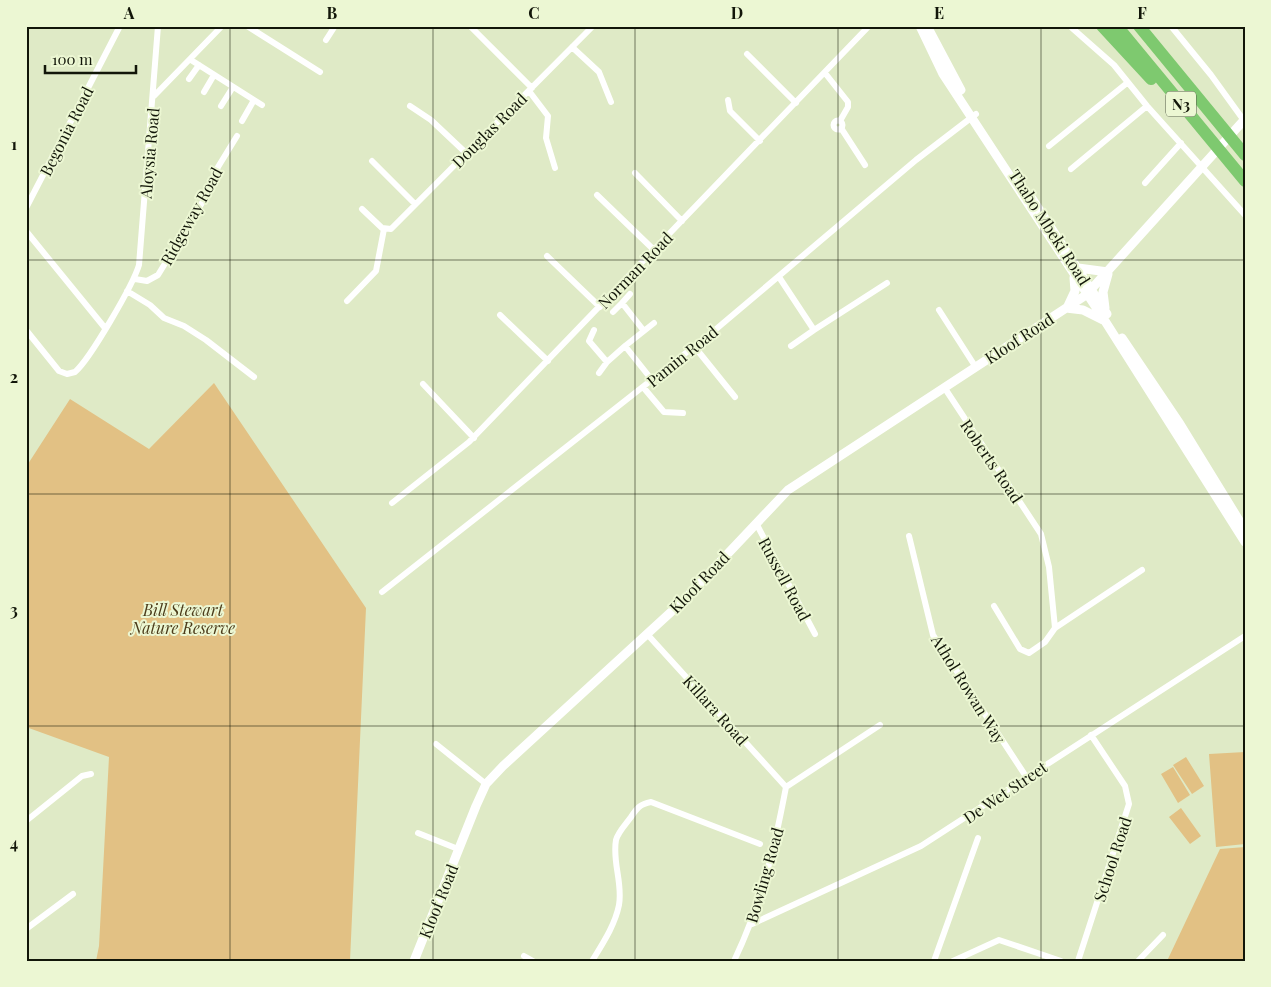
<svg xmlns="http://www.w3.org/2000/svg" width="1271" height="987" font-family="'Playfair Display',serif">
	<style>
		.green { fill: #e2c184 }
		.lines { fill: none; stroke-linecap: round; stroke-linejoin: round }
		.minor { stroke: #fff; stroke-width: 6 }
		.secondary { stroke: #fff; stroke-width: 9 }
		.motorway { stroke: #7ec96f; stroke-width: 12 }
		.grid { fill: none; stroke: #121609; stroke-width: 1; stroke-opacity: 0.55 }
		.labels { text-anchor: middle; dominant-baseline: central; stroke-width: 4; stroke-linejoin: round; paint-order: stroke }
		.shield { fill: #ecf7d3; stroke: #535a46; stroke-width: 1 }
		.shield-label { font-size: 15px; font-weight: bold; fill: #121609 }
		.street-label { font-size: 16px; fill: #121609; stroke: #ecf7d3 }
		.park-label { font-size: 16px; font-style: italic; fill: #4b3b1a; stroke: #ecf7d3 }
		.neatline { fill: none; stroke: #121609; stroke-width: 2 }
		.grid-label { font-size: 16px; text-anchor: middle; font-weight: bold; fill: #121609 }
	</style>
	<rect width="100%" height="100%" fill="#dfeac6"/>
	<!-- green -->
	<path class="green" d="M 214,383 L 366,608 L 350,961 L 96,961 L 99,946 L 109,757 L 26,727 L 26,467 L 70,399 L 149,449 Z
		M 1245,752 L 1245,844 L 1216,847 L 1209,754 Z
		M 1186,757 L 1204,786 L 1192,794 L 1173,765 Z
		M 1173,767 L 1190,795 L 1178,803 L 1161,774 Z
		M 1181,808 L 1201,836 L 1190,844 L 1169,817 Z
		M 1245,847 L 1245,961 L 1167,961 L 1220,849 Z"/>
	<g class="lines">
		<!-- minor -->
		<path class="minor" d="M 247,26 L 320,72
			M 470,26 L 532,88
			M 1171,26 L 1211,75 L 1245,122
			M 1072,28 L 1114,65 L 1147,106 L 1245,215
			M 326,40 L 335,26
			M 572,47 L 599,72 L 611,102
			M 747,54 L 796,103
			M 191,60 L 262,105
			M 825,73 L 848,102 L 848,107 L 840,121
			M 189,79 L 199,65
			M 529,91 L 548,116 L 546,138 L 555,168
			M 204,92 L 214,75
			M 154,96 L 222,26
			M 728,100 L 730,111 L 760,141
			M 221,106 L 233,87
			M 410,106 L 431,120 L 466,153
			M833.5 125a4.5 4.5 0 1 1 9 0a4.5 4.5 0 1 1-9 0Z
			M 242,121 L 254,100
			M 841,128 L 865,165
			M 1049,146 L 1127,83
			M 372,161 L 415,204
			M 1071,169 L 1147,106
			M 635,173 L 682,221
			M 1145,183 L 1181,143
			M 597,195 L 654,250
			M 26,208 L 120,26
			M 362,209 L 382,228 L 391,229 L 593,26
			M 26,231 L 105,328
			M 547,256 L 600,307
			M 779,277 L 814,330 L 887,283
			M 135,279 L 147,281 L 158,275 L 208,193 L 218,167 L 237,136
			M 127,291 L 150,305 L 164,318 L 184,326 L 206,340 L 254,377
			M 347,301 L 376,271 L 384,229
			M 622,303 L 630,294
			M 939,310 L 975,366
			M 613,312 L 622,303 L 644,331
			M 500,315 L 548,361
			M 26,330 L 59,371 L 67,374 L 75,372 C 90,359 133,285 139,265 L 158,26
			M 594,330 L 589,341 L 607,362
			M 625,346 L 654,323
			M 694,346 L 735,397
			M 791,346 L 814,330
			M 599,373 L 607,362 L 625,346 L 652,380
			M 423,384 L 474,438
			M 643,387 L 664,412 L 683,413
			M 944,387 L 1041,534 L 1049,567 L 1055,628
			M 392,503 L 469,442 L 869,26
			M 756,523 L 815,634
			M 909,536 L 933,635 L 1027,778
			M 382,592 L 715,330 L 916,160 L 976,114
			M 994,606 L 1020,649 L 1029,653 L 1045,642 L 1055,628 L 1142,570
			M 647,634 L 786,787
			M 436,744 L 486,784
			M 786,787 L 880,725
			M 26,821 L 82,776 L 91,774
			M 418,833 L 458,849
			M 752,924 L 921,846 L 1245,636
			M 26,929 L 73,894
			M 524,956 L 533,961
			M 592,961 C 603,943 615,925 619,905 C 623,883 612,862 616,840 C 618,832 626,824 631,817 C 637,808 640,804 651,802 L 760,844
			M 734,961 C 762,902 774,850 786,787
			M 934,961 L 978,838
			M 953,961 L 999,940 L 1061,961
			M 1078,961 L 1129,804 L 1125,786 L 1091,735
			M 1138,961 L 1163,935"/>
		<!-- secondary -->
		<path class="secondary" d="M 920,26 L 943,74 L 1105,321 L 1245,542
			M 927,26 L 961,90
			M 1031,197 L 1107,314
			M 1078,268 L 1108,272
			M 1068,306 L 1075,291 L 1074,278
			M 1066,308 L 1083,310 L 1103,320
			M 1105,308 L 1103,292 L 1108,274
			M 1122,338 L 1180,424 L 1245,530
			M 414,961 L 476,806 L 486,784 L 503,766 L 683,601 L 788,490 L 1086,295 L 1245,119"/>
		<!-- motorway -->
		<path class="motorway" d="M 1102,26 L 1151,79
			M 1117,26 L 1245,181
			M 1139,26 L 1245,155"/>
	</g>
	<!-- grid -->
	<path class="grid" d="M 230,26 L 230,961M 433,26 L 433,961M 635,26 L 635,961M 838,26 L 838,961M 1041,26 L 1041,961M 26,260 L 1245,260M 26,494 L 1245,494M 26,726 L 1245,726"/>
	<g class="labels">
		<!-- shield labels -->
		<rect class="shield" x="1166" y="91.5" width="30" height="25" rx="4"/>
		<g class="shield-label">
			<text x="1181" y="104">N3</text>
		</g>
		<!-- street labels -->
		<g class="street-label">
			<text transform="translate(489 130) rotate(-45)">Douglas Road</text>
			<text transform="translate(66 131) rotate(-63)">Begonia Road</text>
			<text transform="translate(149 153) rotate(-85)">Aloysia Road</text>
			<text transform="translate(191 216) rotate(-61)">Ridgeway Road</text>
			<text transform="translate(1050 227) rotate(57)">Thabo Mbeki Road</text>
			<text transform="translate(635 270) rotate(-46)">Norman Road</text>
			<text transform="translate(1019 338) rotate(-33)">Kloof Road</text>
			<text transform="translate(682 356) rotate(-39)">Pamin Road</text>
			<text transform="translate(992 461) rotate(56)">Roberts Road</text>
			<text transform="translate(785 579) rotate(62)">Russell Road</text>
			<text transform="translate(699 582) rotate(-46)">Kloof Road</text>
			<text transform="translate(969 689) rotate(58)">Athol Rowan Way</text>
			<text transform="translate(716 710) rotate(48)">Killara Road</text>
			<text transform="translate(1005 792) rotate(-34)">De Wet Street</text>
			<text transform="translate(1112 859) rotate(-72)">School Road</text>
			<text transform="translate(764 875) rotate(-74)">Bowling Road</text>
			<text transform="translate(438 901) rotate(-68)">Kloof Road</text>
		</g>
		<!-- park labels -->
		<g class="park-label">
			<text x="183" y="609">Bill Stewart<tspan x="183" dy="18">Nature Reserve</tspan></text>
		</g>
	</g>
	<!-- border -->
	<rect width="1271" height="987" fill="none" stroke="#ecf7d3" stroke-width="55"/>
	<!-- scale -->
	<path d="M45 65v8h91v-8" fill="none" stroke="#121609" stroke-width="2.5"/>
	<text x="52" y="65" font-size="15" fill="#121609" stroke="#ecf7d3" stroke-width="4" paint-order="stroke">100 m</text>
	<rect x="28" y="28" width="1216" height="932" class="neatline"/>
	<g class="grid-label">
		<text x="129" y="19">A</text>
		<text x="332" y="19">B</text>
		<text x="534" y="19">C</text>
		<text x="737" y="19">D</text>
		<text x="939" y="19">E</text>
		<text x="1142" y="19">F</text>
		<text x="14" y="150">1</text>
		<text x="14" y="383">2</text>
		<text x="14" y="616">3</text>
		<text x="14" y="849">4</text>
	</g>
</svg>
